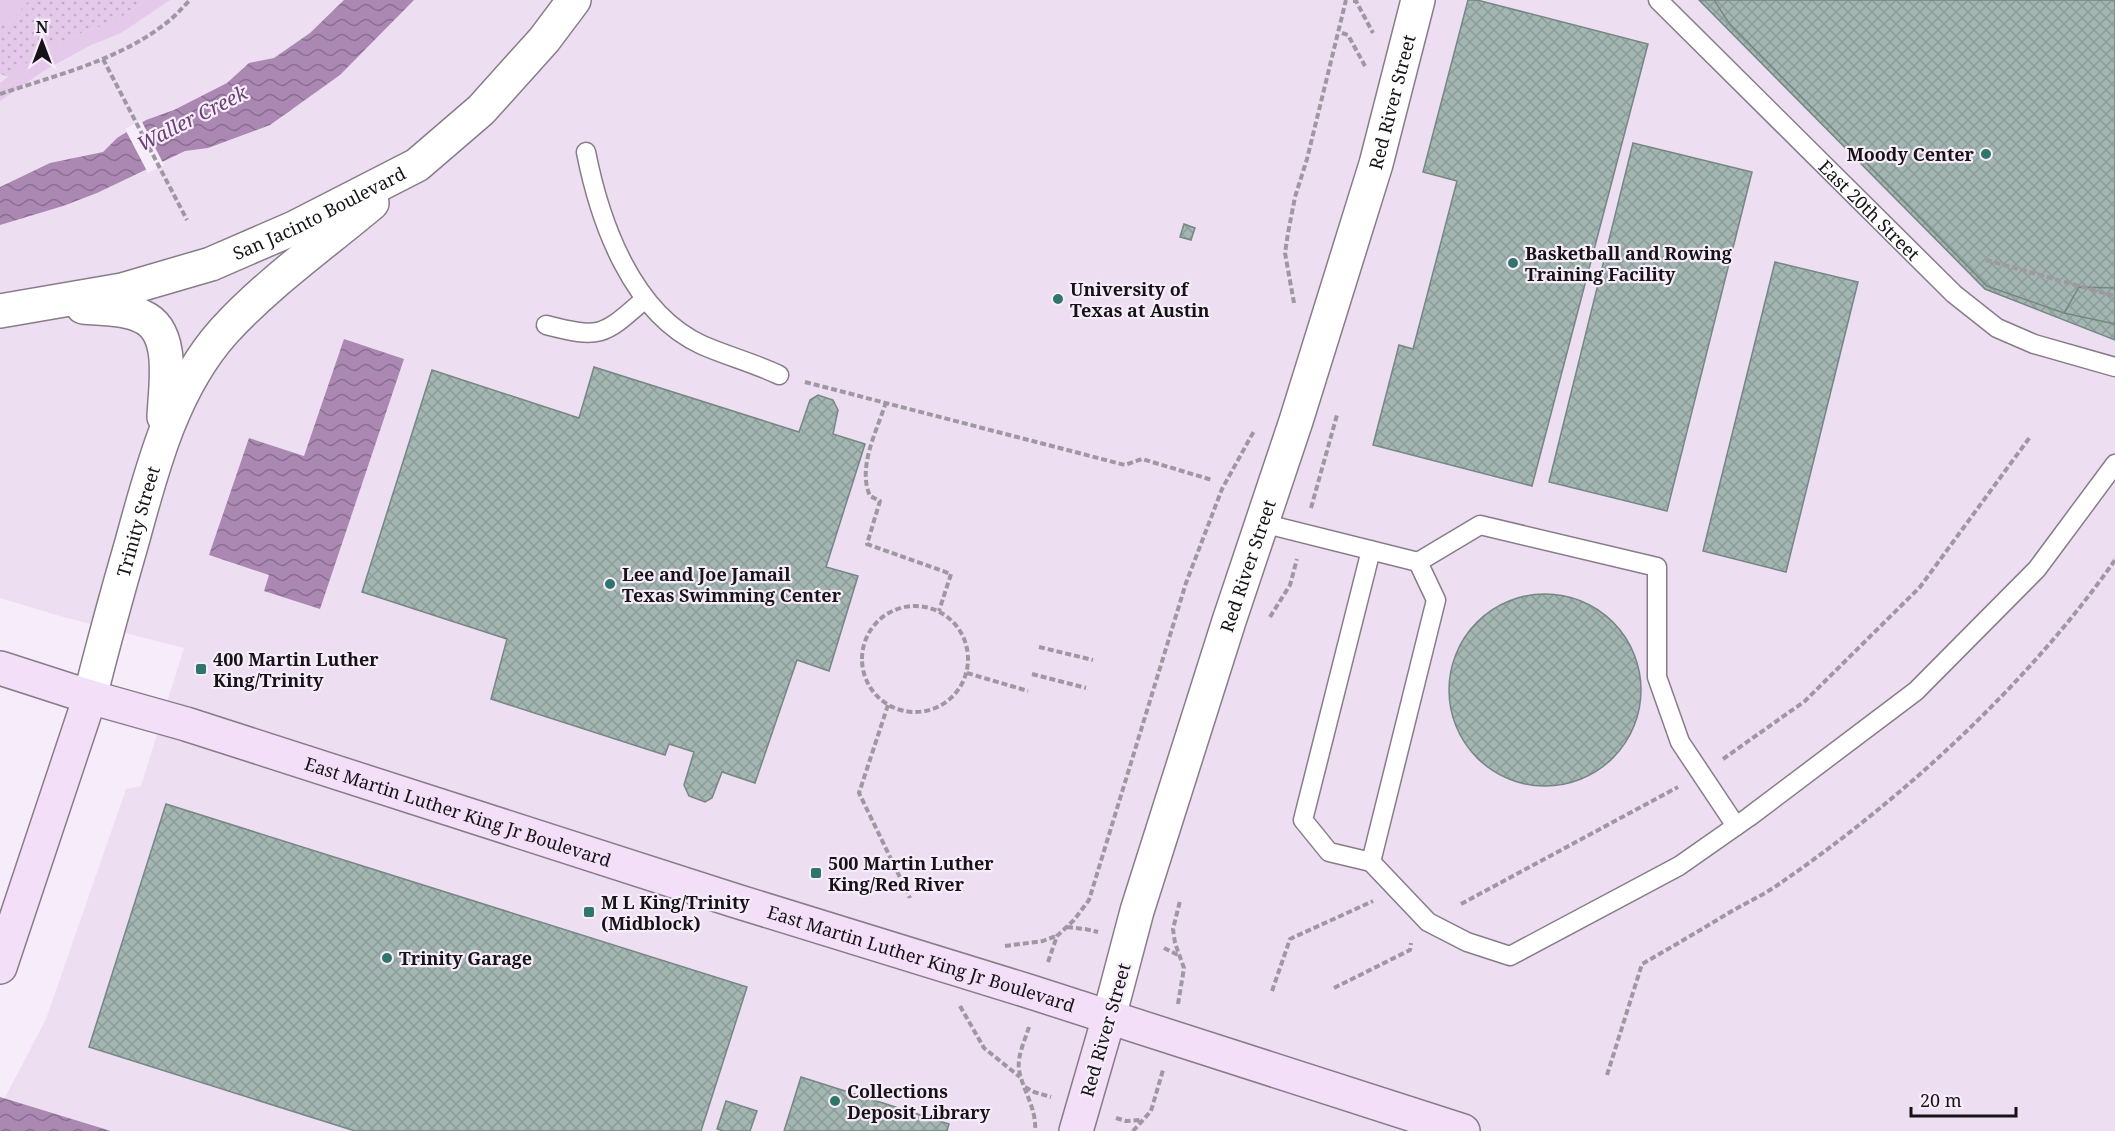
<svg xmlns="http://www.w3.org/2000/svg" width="2115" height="1131" font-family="'Noto Serif',serif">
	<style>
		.built { fill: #eddef1 }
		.grass { fill: url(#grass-dots) }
		.park { fill: #e4c9ea }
		.water { fill: url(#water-waves) }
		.pier { fill: #f7edfa }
		.building { fill: url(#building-cross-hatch); stroke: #768783; stroke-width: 1.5 }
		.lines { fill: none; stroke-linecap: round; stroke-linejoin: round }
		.service-casing { stroke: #877d89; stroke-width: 21 }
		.minor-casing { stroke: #877d89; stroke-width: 36 }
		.tertiary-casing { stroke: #877d89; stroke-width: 36 }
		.secondary-casing { stroke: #877d89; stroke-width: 36 }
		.path { stroke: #9f98a2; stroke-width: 4; stroke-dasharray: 6 3; stroke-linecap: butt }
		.service { stroke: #fff; stroke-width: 18 }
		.minor { stroke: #fff; stroke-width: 33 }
		.tertiary { stroke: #fff; stroke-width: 33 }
		.secondary { stroke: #f3dff8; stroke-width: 33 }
		.poi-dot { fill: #2f756a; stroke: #f7edfa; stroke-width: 2 }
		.labels { text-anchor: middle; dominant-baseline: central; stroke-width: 4.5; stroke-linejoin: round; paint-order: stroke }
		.street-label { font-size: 18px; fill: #161317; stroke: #f7edfa }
		.poi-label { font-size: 18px; font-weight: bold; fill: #161317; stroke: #f7edfa; text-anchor: start }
		.water-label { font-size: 20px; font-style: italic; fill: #6c3f76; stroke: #f7edfa }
	</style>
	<defs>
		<pattern id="grass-dots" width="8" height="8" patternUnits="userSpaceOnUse" patternTransform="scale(1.5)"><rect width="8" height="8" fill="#e4c9ea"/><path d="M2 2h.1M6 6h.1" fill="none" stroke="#c3acc8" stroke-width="1.8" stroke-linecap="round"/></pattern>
		<pattern id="water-waves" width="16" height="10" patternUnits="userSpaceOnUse" patternTransform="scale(1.5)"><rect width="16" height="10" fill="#aa88b2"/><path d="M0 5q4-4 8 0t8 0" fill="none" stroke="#896e90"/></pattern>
		<pattern id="building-cross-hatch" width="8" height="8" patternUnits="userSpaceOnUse" patternTransform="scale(1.5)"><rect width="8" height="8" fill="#a4b6b2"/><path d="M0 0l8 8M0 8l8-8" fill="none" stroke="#8c9c98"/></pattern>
	</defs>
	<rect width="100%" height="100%" fill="#f7edfa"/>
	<!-- built -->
	<path class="built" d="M 0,0 L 2115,0 L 2115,1131 L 0,1131 L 0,1107 L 46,1019 L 126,789 L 141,786 L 184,648 L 63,617 L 0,598 Z"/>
	<!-- grass -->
	<path class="grass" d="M 29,0 L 146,0 L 114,22 L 81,33 L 46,49 L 9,77 L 0,74 L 0,17 L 9,24 Z"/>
	<!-- park -->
	<path class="park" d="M 0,0 L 29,0 L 9,24 L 0,17 Z
		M 146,0 L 170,0 L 121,33 L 91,45 L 45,70 L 0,101 L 0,83 L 46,49 L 81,33 L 114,22 Z"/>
	<!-- water -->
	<path class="water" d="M 344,0 L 414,0 L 340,75 L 270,125 L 208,148 L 185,151 L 97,193 L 63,206 L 0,225 L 0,187 L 50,163 L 103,152 L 117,138 L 146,120 L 174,110 L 227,83 L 249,63 L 274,58 L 310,33 Z
		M 344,339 L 404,359 L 320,609 L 264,591 L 269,575 L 209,555 L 249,438 L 304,456 Z
		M 0,1097 L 111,1131 L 0,1131 Z"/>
	<!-- pier -->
	<path class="pier" d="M 141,120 L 164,165 L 148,173 L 125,129 Z"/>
	<!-- building -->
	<path class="building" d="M 1468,0 L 1477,0 L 1648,44 L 1532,486 L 1373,445 L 1399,345 L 1413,349 L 1457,181 L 1423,172 Z
		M 1699,0 L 2115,0 L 2115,340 L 1985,289 Z
		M 1714,0 L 2115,0 L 2115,288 L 2079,287 L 2064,313 L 1987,286 L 1729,23 Z
		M 1714,0 L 2115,0 L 2115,324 L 2064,313 L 1987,286 L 1729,23 Z
		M 1633,143 L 1752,172 L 1667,511 L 1549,482 Z
		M 1184,224 L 1195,228 L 1191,240 L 1180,237 Z
		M 1775,262 L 1858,282 L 1786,572 L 1703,551 Z
		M 594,367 L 799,432 L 810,400 L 818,395 L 833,400 L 838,410 L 833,434 L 865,444 L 826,567 L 858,576 L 829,671 L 797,660 L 755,783 L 722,772 L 712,798 L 705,802 L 689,796 L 684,785 L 694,752 L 669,744 L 665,755 L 491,699 L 507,639 L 362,592 L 432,370 L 579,418 Z
		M1449 690a96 96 0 1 1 192 0a96 96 0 1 1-192 0Z
		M 166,804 L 747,987 L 701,1131 L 355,1131 L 89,1047 Z
		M 801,1077 L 949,1124 L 947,1131 L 784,1131 Z
		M 726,1101 L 757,1111 L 750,1131 L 723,1131 L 717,1129 Z"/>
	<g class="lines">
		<defs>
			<g id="service">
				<path id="s1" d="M 1658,0 L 1954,294 L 1997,328 L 2034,344 L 2115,367"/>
				<path d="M 586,152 C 600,223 632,313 702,345 C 727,356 754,363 779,375"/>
				<path d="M 546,325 C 601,339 603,336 645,299"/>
				<path d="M 1262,523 L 1418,562 L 1436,600 L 1371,862 L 1329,852 L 1303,820 L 1371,550"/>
				<path d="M 1418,562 L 1480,525 L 1657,567 L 1657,677 L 1680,742 L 1736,826"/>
				<path d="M 1371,862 L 1428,922 L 1467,942 L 1510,956 L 1679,866 L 1749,817 L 1916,691 L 2037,569 L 2115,464"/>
			</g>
			<g id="minor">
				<path id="s2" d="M 1109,1017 L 1137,911 L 1229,621 L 1296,421 L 1376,164 L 1418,0"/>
			</g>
			<g id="tertiary">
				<path d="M 83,307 C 103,309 125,308 143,317 C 176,332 165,388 164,417"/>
				<path id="s3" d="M 0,311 L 122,290 L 211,264 L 294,228 L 417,165 L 481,110 L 544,40 L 574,0"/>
				<path id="s4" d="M 90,697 C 103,645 117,594 132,542 C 152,469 172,389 224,331 C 268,283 322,245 372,203"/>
			</g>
			<g id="secondary">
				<path id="s5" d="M 0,668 L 90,697 L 186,724 L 733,900 L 1028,991 L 1463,1131"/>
				<path d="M 0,967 L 90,697"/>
				<path d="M 1076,1131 L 1109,1017"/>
			</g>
		</defs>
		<!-- service casing -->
		<use href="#service" class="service-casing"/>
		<!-- minor casing -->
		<use href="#minor" class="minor-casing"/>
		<!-- tertiary casing -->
		<use href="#tertiary" class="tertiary-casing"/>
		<!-- secondary casing -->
		<use href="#secondary" class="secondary-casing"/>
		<!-- path -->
		<path class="path" d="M 1353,1 L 1356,1 L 1373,33
			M 1342,33 L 1348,35 L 1365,66
			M 103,59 L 187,220
			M 0,94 C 57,75 123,59 170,20 C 177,14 183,7 190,0
			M 1986,260 L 2115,296
			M 1294,303 L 1285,253 L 1288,233 L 1295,197 L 1307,159 L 1346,0
			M 805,382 L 1125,465 L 1142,459 L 1212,480
			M 886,402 C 877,431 857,467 870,496 L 880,501 L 867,544 L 951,574 L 939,611
			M 1311,508 L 1337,415
			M862 659a53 53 0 1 1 106 0a53 53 0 1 1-106 0Z
			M 1270,617 L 1290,585 L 1297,559
			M 1039,647 L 1093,660
			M 967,673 L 1028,691
			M 1032,674 L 1086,688
			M 888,705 L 859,793 L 910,898
			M 1723,759 L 1805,701 L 1920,587 L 2030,437
			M 1461,904 L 1678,787
			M 1067,927 L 1085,929 L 1098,932
			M 1005,946 L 1043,941 L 1056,936
			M 1164,948 L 1178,955
			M 1048,962 L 1057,936 L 1074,920 L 1089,900 L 1186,583 L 1222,489 L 1254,431
			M 1334,988 L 1410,950 L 1411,943
			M 1272,991 L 1290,939 L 1373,901
			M 1178,1004 L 1184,968 L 1175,943 L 1173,929 L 1180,901
			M 960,1006 L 984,1048 L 1020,1077
			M 1029,1027 C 1025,1040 1017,1056 1019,1070 C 1023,1091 1037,1109 1035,1131
			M 1607,1075 L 1642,964 C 1672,947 1702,929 1732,911 C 1748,902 1765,894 1779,884 C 1903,799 2029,683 2115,560
			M 1025,1087 L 1034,1092 L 1051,1097
			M 1116,1118 L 1126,1121 L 1141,1120
			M 1133,1131 L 1151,1111 L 1163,1070"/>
		<!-- service -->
		<use href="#service" class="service"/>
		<!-- minor -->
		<use href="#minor" class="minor"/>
		<!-- tertiary -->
		<use href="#tertiary" class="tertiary"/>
		<!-- secondary -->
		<use href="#secondary" class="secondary"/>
	</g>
	<!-- markers -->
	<g class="poi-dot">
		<circle cx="1986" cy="154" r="6"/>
		<circle cx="1513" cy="263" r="6"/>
		<circle cx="1058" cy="299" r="6"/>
		<circle cx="610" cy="584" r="6"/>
		<rect x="195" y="663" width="12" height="12" rx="3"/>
		<rect x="810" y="867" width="12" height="12" rx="3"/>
		<rect x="583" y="906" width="12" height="12" rx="3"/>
		<circle cx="387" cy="958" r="6"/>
		<circle cx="835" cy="1101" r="6"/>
	</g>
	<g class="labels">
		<!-- street labels -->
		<g class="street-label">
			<text stroke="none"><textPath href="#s2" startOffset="958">Red River Street</textPath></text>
			<text stroke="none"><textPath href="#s1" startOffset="298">East 20th Street</textPath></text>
			<text stroke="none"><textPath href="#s3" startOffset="336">San Jacinto Boulevard</textPath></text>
			<text stroke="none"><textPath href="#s4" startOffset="182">Trinity Street</textPath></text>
			<text stroke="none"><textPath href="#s2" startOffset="472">Red River Street</textPath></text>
			<text stroke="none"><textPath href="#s5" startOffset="480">East Martin Luther King Jr Boulevard</textPath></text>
			<text stroke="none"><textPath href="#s5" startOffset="966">East Martin Luther King Jr Boulevard</textPath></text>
			<text transform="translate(1105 1030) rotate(-74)">Red River Street</text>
		</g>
		<!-- poi labels -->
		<g class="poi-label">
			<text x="1974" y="154" text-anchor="end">Moody Center</text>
			<text x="1525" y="253">Basketball and Rowing<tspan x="1525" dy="21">Training Facility</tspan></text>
			<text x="1070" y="289">University of<tspan x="1070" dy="21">Texas at Austin</tspan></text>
			<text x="622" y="574">Lee and Joe Jamail<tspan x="622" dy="21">Texas Swimming Center</tspan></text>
			<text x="213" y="659">400 Martin Luther<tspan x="213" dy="21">King/Trinity</tspan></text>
			<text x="828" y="863">500 Martin Luther<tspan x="828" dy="21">King/Red River</tspan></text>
			<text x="601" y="902">M L King/Trinity<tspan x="601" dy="21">(Midblock)</tspan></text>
			<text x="399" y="958">Trinity Garage</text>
			<text x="847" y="1091">Collections<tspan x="847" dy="21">Deposit Library</tspan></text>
		</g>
		<!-- water labels -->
		<g class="water-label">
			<text transform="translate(192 118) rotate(-27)">Waller Creek</text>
		</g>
	</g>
	<!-- north arrow -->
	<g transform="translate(42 42)" stroke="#f7edfa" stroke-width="4.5" paint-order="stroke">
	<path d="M0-4.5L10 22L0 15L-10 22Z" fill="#161317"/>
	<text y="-9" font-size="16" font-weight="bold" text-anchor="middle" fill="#161317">N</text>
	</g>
	<!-- scale -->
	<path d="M1911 1107v9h105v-9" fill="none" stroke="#161317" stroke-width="3"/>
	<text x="1920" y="1107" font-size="18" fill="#161317" stroke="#f7edfa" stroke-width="4.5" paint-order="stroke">20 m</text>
</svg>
